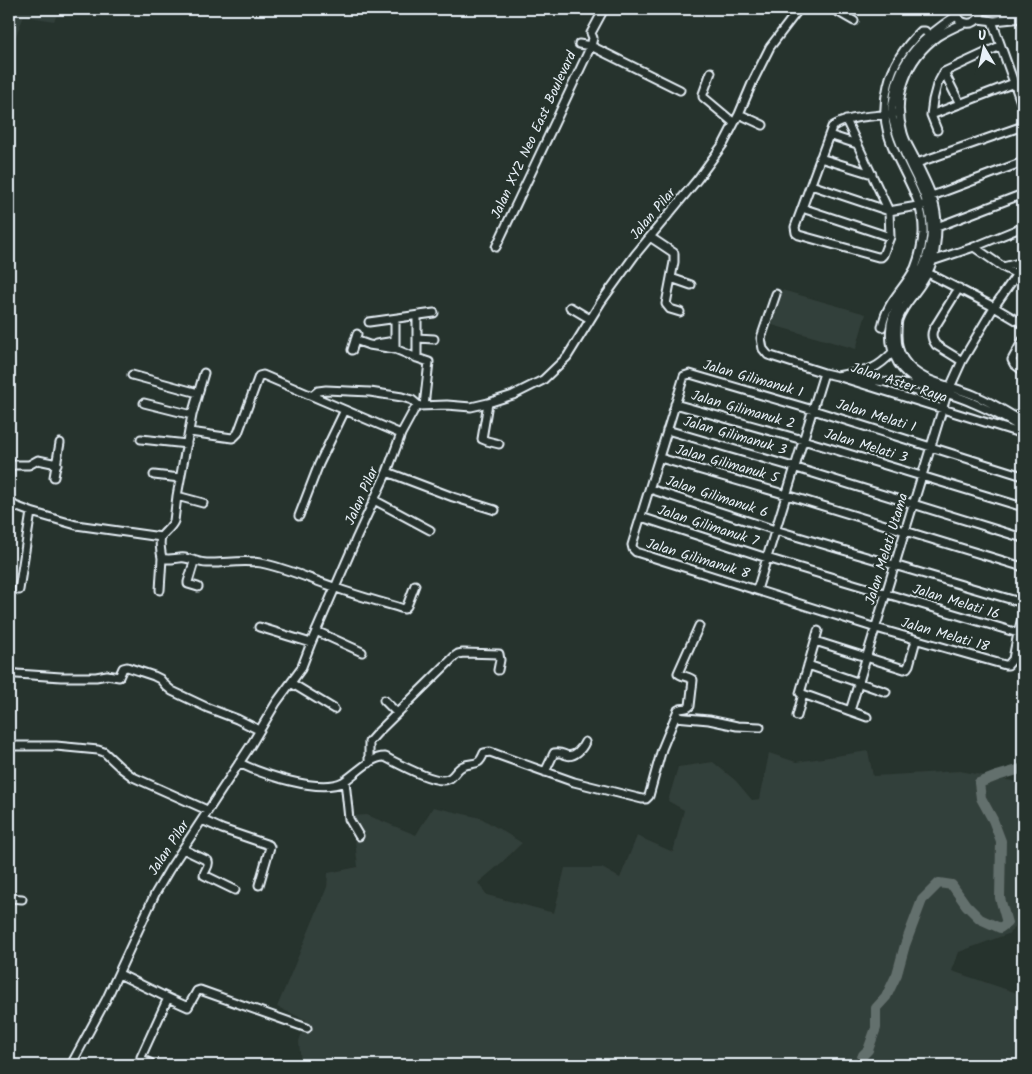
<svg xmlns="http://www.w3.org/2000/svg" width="1032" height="1074" font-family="Kalam,sans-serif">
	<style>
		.built { fill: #333f3a }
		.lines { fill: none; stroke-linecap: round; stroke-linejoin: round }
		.river { stroke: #636f6d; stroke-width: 10 }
		.street-casing { stroke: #e8f1f8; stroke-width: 11 }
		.street { stroke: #26332d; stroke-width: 7 }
		.labels { text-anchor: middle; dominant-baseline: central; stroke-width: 4.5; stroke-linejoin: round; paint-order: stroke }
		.street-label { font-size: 14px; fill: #e8f1f8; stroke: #26332d }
	</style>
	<rect width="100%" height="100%" fill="#26332d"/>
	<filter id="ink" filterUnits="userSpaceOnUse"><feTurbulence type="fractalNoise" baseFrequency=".02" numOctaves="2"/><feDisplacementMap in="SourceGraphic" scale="10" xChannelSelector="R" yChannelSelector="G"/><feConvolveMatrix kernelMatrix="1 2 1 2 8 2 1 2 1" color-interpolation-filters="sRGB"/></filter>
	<g filter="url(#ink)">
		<!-- built -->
		<path class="built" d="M 9,9 L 60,9 L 54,21 L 24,16 L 9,53 Z
			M 782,290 L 866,314 L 856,349 L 772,325 Z
			M 868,751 L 873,776 L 960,771 L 1023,783 L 1023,921 L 1008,934 L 959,952 L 952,971 L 1023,995 L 1023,1065 L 301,1065 L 299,1041 L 306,1020 L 277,1007 L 327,887 L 328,873 L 358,867 L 352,816 L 367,815 L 416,835 L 433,807 L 481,818 L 522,843 L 498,866 L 478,883 L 487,895 L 554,913 L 565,868 L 602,868 L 620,878 L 637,836 L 673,852 L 684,810 L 668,801 L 678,767 L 713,762 L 736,781 L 752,800 L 760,799 L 769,753 L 796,762 Z"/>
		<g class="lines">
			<!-- river -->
			<path class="river" d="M 859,1065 L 863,1055 L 868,1050 L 876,1028 L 876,1008 L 886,997 L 897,974 L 905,945 L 922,900 L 939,883 L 952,885 L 966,905 L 980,919 L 1000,928 L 1007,923 L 1000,898 L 1001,841 L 993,820 L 981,798 L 979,783 L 997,776 L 1021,769 L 1023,767"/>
			<defs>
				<path id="street" d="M 833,9 L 854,21
					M 954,9 C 957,28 980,28 982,9
					M 982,9 C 995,14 1010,14 1023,12
					M 956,16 C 925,36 899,58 894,97 C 893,103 891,110 892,116 C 896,135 904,152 912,169 C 923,191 933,212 931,238 C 929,252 924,268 916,280 C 911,288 905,294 900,301 C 888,319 887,344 898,363 C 914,389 948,391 973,403 C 987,409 1012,421 1023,430
					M 978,19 L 994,21 L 1023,18
					M 992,21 L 1023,108
					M 964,23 C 955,27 946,31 938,36 C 907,58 892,97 903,133 C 905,141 910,149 914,157 C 922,175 933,193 936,213 C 938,225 937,238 935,250 C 934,257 931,266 928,272 C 921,289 904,302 898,320 C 897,325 897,330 897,335 C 897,343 899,353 904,360 C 919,383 951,385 974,395 C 991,402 1007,412 1023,422
					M 579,44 L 591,46 L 680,90
					M 711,72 L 703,94 L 703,97 L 734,123
					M 944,72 L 960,104
					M 739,114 L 763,125
					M 931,115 L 1014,83
					M 846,120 L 889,211 L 890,237 L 883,255 L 881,257 L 878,257 L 799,235 L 796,233 L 795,227 L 832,127 C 848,115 877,117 896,113
					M 937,130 L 931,115 L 933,100 L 937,85 L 944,72 L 1000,46
					M 829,135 L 857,144
					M 820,158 L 872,174
					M 917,163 L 1023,126
					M 811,185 L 889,211 L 923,205
					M 932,196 L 1023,162
					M 802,208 L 890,237
					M 937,227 L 1023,194
					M 650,237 L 674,253 L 674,262 L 666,304 L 670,309 L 680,312
					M 496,247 L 591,46 L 593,38 L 591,33 L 604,9
					M 974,247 L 1003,267 L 1017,274
					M 932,261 L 974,247 L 1023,227
					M 1003,267 L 1023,262
					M 928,273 L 994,307 L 1023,324
					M 671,278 L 691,285
					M 959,288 L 933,330 C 931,335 932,340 936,345 L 962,361
					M 776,294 L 761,338 L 763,349 L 768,355 L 824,373 L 837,376 L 1023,434
					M 570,307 L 590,319
					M 417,316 L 417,358
					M 395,319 L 395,349
					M 369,322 L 434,313
					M 882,327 C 887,300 904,290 915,268 C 919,258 922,245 923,234 C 925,197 898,169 888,134 C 884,119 884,101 888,85 C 893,63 904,47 921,31 L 925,31 L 929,35
					M 417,338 L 434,339
					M 355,340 L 369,345 L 395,349 L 417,358 L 429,362 L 424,406
					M 1023,340 L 1012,360 L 1014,364 L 1023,371
					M 376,344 L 395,341
					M 352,350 L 357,334
					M 204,373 L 192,415 L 177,496 L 174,521 C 171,528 164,532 161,537 C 159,543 161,553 162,558 C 170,561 177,557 185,558 C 193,559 198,563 207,563 C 225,564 243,559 261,563 C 286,568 310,579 334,587 C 357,596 381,602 404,609 L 407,606 L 415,585
					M 132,375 L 198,393
					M 837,376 C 865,370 872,374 893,352
					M 852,378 L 910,385 L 923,385
					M 312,396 L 318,391 L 326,390 L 370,392 L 402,397 L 412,400 L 419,406
					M 144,403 L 192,415
					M 488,403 L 482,439 L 487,441 L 499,444
					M 675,404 L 803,440 L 1023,507
					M 667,430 L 790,466 L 1023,538
					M 190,432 L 232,438 L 234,437 L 238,433 L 259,376 L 263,375 L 401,434
					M 141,439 L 187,444
					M 660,458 L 787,495 L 1023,567
					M 9,466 L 15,465 L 29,465 L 38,460 L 57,464
					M 387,472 L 453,497 L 495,510
					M 154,475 L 180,478
					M 9,476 L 9,462
					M 1023,476 L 813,410 L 690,374 L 684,376 L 632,545 L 633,549 L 636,552 L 876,628 L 1005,665 L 1008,665 L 1013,659 L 1018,633 L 1023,615
					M 54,477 L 60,443
					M 650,489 L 775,530 L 1023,603
					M 177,496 L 203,503
					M 374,500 L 430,530
					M 9,501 L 15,506 L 31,512 L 76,525 L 161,537
					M 299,516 L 319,464 L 345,410
					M 641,517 L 767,558 L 1018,633
					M 194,562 L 188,582 L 188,584 L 198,587
					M 19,590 L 31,512
					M 160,590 L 162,558
					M 757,590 L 824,373
					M 259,627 L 311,643
					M 316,631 L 362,652
					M 818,631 L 800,693 L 867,717
					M 815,641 L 904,669 L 907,668 L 909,665 L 916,640
					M 808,665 L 886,692
					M 9,672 L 17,674 L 61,677 L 96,677 L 107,675 L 119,677 L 123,668 L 127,667 L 154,676 L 160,679 L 166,686 L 172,691 L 208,708 L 237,719 L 259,730
					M 291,683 L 334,709
					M 384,700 L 397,713
					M 850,711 L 947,394 L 962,361 L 994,307 L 1017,274 L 1023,269
					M 797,716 L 803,694
					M 675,717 L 709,720 L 737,726 L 760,727
					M 9,746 L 56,746 L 98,750 L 104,752 L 121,768 L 133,777 L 207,810
					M 239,763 C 262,774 319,794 343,782 C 355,775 371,756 385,757 C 397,763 436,785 448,779 C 454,777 456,769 463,766 C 474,761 478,768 484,753 L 490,752 L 574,782 L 642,799 L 646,799 L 649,796 L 662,749 L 678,710 C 681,707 687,710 690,706 L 693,680 C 689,676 682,677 678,673 L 699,626
					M 369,763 L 369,742 L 377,733 L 455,656 L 458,654 L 463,653 L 499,654 L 500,660 L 498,670
					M 545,772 L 554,753 C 560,752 561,753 566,755 C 574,758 582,749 585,742
					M 345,781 L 349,819 L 359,836
					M 202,820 L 222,829 L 269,845 L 270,847 L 259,885
					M 183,849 L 208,861 C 210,867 204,870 204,875 L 235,890
					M 9,898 L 22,899
					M 119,974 L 168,998 L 141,1057 L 141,1059 L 150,1063
					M 168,998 L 188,1007 L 197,991 L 200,990 L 307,1028
					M 71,1065 L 106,1000 L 155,894 L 169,870 L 251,745 L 276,703 L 301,669 L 311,643 L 357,537 L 387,472 L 401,434 L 414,410 L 419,406 L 447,405 L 471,407 L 488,403 L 513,395 L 543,380 L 567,357 L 601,302 L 635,255 L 697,180 L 724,143 L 739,114 L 753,81 L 770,47 L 799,9"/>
			</defs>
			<!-- street casing -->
			<use href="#street" class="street-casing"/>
			<!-- street -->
			<use href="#street" class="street"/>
		</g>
	</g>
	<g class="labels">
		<!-- street labels -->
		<g class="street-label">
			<text transform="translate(534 135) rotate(-65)">Jalan XYZ Neo East Boulevard</text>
			<text transform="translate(653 214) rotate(-50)">Jalan Pilar</text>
			<text transform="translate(753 379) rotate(16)">Jalan Gilimanuk 1</text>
			<text transform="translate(899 383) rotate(18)">Jalan Aster Raya</text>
			<text transform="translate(743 410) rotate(16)">Jalan Gilimanuk 2</text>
			<text transform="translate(876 416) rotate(17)">Jalan Melati 1</text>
			<text transform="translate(735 436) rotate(16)">Jalan Gilimanuk 3</text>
			<text transform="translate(866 446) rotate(17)">Jalan Melati 3</text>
			<text transform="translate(727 464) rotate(16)">Jalan Gilimanuk 5</text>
			<text transform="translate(362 496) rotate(-66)">Jalan Pilar</text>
			<text transform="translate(717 497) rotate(18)">Jalan Gilimanuk 6</text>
			<text transform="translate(708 526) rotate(18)">Jalan Gilimanuk 7</text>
			<text transform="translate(887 549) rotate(-73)">Jalan Melati Utama</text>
			<text transform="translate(698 559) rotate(17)">Jalan Gilimanuk 8</text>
			<text transform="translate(956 602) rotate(17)">Jalan Melati 16</text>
			<text transform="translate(945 635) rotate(16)">Jalan Melati 18</text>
			<text transform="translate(169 848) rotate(-57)">Jalan Pilar</text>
		</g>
	</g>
	<!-- margin -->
	<rect width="1032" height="1074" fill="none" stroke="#26332d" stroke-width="30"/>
	<rect x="15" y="15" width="1002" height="1044" fill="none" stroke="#e8f1f8" stroke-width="2" filter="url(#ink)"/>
	<!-- north arrow -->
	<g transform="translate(984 48) rotate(351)" stroke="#26332d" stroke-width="4" paint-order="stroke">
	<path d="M0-4L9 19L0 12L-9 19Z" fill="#e8f1f8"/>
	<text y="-8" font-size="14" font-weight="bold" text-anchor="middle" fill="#e8f1f8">U</text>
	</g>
</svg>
